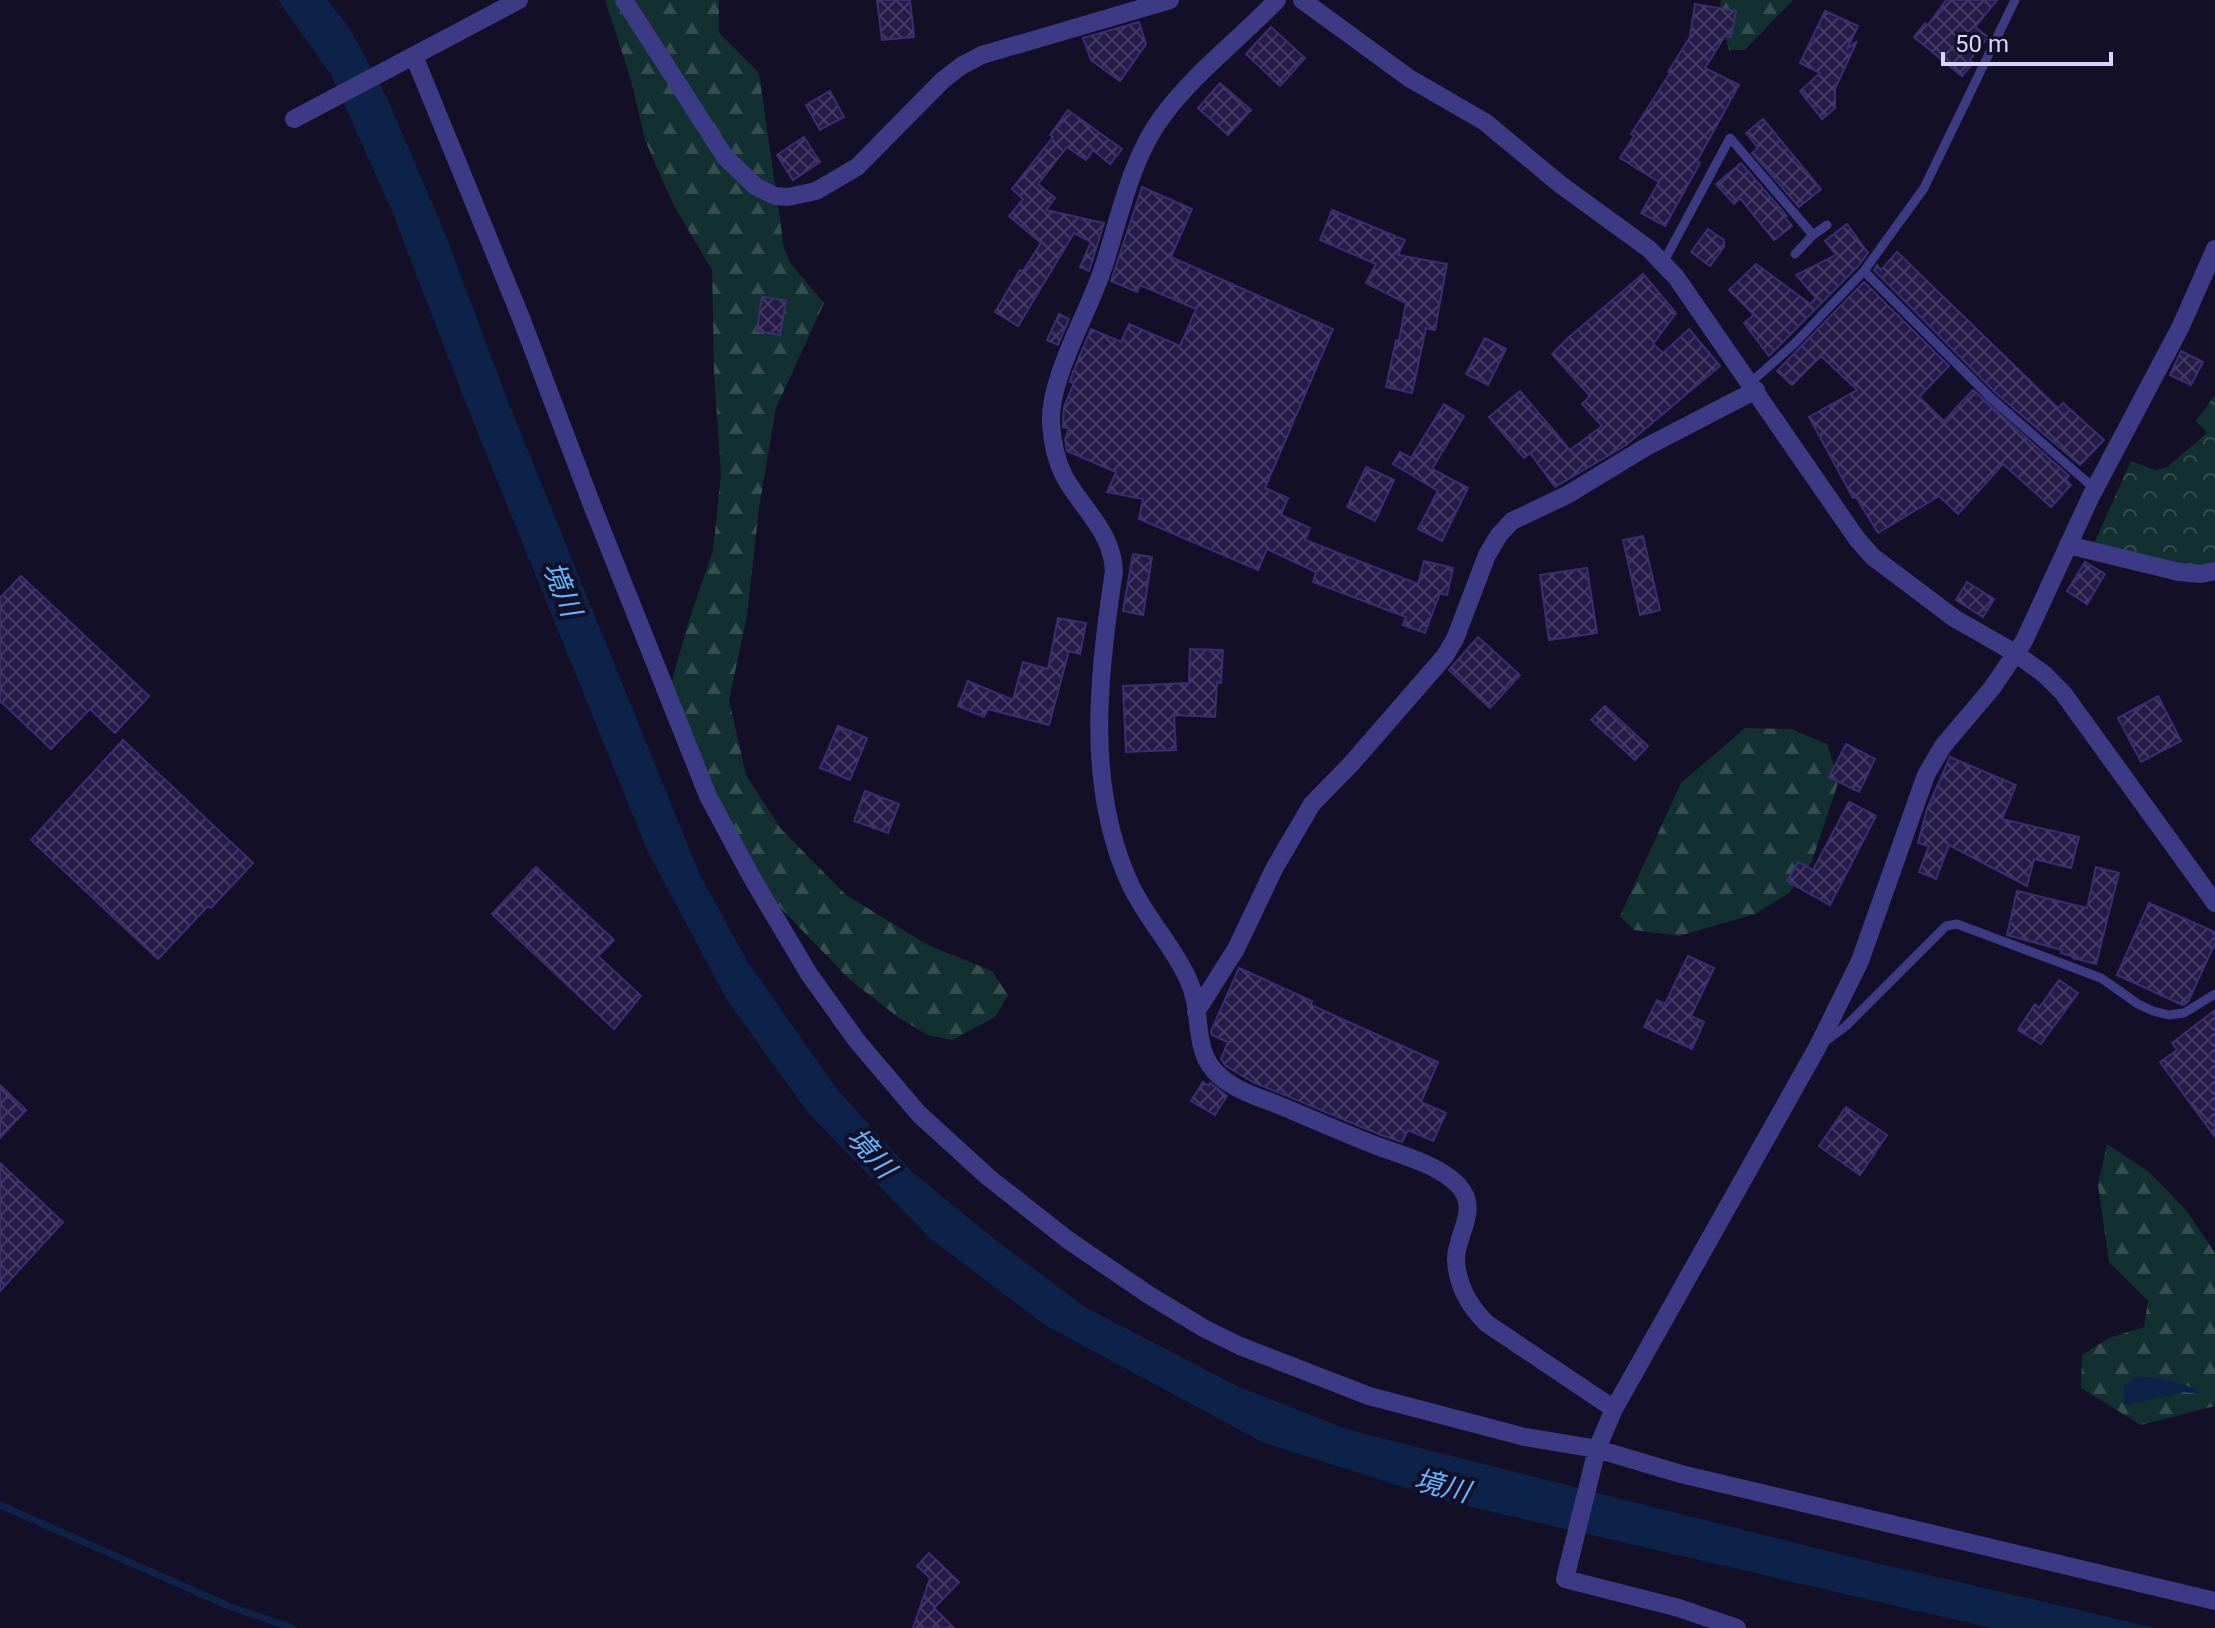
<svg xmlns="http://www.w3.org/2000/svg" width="2215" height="1628" font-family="Roboto,'Noto Sans JP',sans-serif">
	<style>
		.forest { fill: url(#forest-firs) }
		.park { fill: url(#park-crowns) }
		.water { fill: #0c2248 }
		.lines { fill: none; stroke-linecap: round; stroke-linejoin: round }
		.stream { stroke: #0c2248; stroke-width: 7 }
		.building { fill: url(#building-cross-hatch); stroke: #3b2d73; stroke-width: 2 }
		.service { stroke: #3d3a85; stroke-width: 9 }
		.minor { stroke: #3d3a85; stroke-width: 18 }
		.labels { text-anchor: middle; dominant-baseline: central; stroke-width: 8; stroke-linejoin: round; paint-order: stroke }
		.water-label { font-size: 28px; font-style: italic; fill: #62b6ff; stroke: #130f26 }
	</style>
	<defs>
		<pattern id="forest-firs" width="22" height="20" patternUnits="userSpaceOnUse" patternTransform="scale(2)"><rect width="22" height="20" fill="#12302f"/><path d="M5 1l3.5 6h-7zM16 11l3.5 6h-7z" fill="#344d4e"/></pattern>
		<pattern id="park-crowns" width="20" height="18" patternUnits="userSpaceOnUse" patternTransform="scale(2)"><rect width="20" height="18" fill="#12302f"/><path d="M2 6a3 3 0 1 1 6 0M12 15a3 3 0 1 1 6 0" fill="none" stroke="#344d4e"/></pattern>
		<pattern id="building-cross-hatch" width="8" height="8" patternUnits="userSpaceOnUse" patternTransform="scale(2)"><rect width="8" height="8" fill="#241b47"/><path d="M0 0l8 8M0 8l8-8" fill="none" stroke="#433b63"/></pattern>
	</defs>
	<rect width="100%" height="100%" fill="#130f26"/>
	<!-- forest -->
	<path class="forest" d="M 605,0 L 719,0 L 719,33 L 759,73 L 784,248 L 791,264 L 824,303 L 776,408 L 759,508 L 747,616 L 729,700 L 746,775 L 781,829 L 846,895 L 928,945 L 992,971 L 1008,995 L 995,1017 L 952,1040 L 928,1035 L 899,1018 L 849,979 L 752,878 L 668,695 L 689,620 L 713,551 L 721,473 L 714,373 L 712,270 L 673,204 L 645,140 L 631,80 Z
		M 1721,0 L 1793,0 L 1745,50 L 1729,50 L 1719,12 Z
		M 1745,728 L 1791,729 L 1827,744 L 1839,780 L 1812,861 L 1789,893 L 1755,914 L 1679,936 L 1634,930 L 1620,916 L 1681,783 Z
		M 2107,1144 L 2149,1172 L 2186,1210 L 2215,1253 L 2215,1406 L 2141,1425 L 2081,1388 L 2082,1355 L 2109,1338 L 2144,1327 L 2148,1301 L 2109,1262 L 2098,1185 Z"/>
	<!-- park -->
	<path class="park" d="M 2215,395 L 2215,571 L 2091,550 L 2131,461 L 2155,470 L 2166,468 L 2207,433 L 2196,421 Z"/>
	<!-- water -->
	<path class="water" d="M 278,0 L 327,0 L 349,27 L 387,98 L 446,236 L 507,399 L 699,873 L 747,961 L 836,1088 L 912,1172 L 997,1241 L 1085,1307 L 1237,1386 L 1346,1429 L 1843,1555 L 2156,1628 L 1991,1628 L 1450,1502 L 1262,1442 L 1045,1325 L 931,1239 L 809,1114 L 727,1000 L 647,850 L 471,416 L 391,209 L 331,75 Z
		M 2135,1377 C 2154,1377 2186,1381 2201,1394 L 2184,1392 L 2128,1405 L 2124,1403 L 2124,1388 Z"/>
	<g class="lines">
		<!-- stream -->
		<path class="stream" d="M 0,1505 L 231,1607 L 293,1628"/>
	</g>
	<!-- building -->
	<path class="building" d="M 877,0 L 910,0 L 914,37 L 882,40 Z
		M 1946,0 L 1997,0 L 1975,27 L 1988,37 L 1970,60 L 1973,63 L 1962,76 L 1914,37 L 1925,23 L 1928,25 Z
		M 1695,4 L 1736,11 L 1731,37 L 1725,36 L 1705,68 L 1739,85 L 1697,161 L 1700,163 L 1665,226 L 1641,213 L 1659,182 L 1620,158 L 1634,136 L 1631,134 L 1670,73 L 1668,72 L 1690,37 Z
		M 1825,11 L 1858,26 L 1847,49 L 1857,41 L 1835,89 L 1835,108 L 1822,119 L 1800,91 L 1820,73 L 1800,63 Z
		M 1139,22 L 1146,44 L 1120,81 L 1091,60 L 1083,38 Z
		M 1271,27 L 1305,58 L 1280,86 L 1246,54 Z
		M 1220,83 L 1251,110 L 1228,135 L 1198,108 Z
		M 830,91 L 844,117 L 820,130 L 806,105 Z
		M 1068,110 L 1122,149 L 1110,164 L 1093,150 L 1086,160 L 1067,147 L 1038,184 L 1055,198 L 1046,210 L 1104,223 L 1089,271 L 1080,267 L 1091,242 L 1074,233 L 1018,326 L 995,312 L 1020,270 L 1023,271 L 1041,243 L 1009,216 L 1023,199 L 1012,189 L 1053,137 L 1050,135 Z
		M 1763,119 L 1821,189 L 1799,207 L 1752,153 L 1758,148 L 1746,133 Z
		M 804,137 L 820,162 L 793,180 L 777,155 Z
		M 1741,163 L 1787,216 L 1785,217 L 1792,226 L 1774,240 L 1740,198 L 1734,204 L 1716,184 Z
		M 1142,187 L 1192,209 L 1171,257 L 1333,329 L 1265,488 L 1288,498 L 1281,515 L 1310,528 L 1305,540 L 1418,584 L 1424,561 L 1453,568 L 1447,595 L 1440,593 L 1425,633 L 1403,625 L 1406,617 L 1313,582 L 1316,572 L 1267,549 L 1258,570 L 1139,519 L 1143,499 L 1107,492 L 1116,472 L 1067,451 L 1065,439 L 1069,429 L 1063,427 L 1064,407 L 1074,383 L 1070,382 L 1073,372 L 1091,329 L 1121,342 L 1129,324 L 1180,346 L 1196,309 L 1140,285 L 1137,292 L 1111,281 Z
		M 1332,210 L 1405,240 L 1398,255 L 1447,264 L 1435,330 L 1426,328 L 1412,393 L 1386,387 L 1396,340 L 1399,341 L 1406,303 L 1366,283 L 1376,264 L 1320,240 Z
		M 1847,224 L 1868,253 L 1858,266 L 1769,356 L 1744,323 L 1754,315 L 1729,290 L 1756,264 L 1810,304 L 1816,298 L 1796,275 L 1836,255 L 1825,241 Z
		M 1708,229 L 1724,240 L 1724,247 L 1710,266 L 1691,252 Z
		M 1897,252 L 2058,408 L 2063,403 L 2104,440 L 2080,465 L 1996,393 L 1874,270 L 1877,265 L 1881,270 Z
		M 1643,274 L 1676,313 L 1653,344 L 1663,353 L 1689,329 L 1720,366 L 1626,445 L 1555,487 L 1530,453 L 1524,458 L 1489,417 L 1520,391 L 1570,450 L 1602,426 L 1582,404 L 1590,396 L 1552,354 L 1568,338 Z
		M 1864,282 L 1949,366 L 1919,397 L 1944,421 L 1973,390 L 2069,476 L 2066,480 L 2071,485 L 2051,507 L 2003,464 L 1958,514 L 1939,496 L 1878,533 L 1856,497 L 1853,498 L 1809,417 L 1857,390 L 1821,356 L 1792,385 L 1777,371 Z
		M 762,297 L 786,300 L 780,335 L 757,331 Z
		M 1059,314 L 1069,319 L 1058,345 L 1047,340 Z
		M 1485,338 L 1506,349 L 1488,385 L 1466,374 Z
		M 2181,351 L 2203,362 L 2191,385 L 2170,375 Z
		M 1444,404 L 1464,416 L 1432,469 L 1468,488 L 1442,541 L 1418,529 L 1438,491 L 1393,464 L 1400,452 L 1411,458 Z
		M 1366,467 L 1394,480 L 1375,521 L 1347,507 Z
		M 1643,536 L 1660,610 L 1640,615 L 1623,540 Z
		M 1133,554 L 1152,557 L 1143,615 L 1123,611 Z
		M 2085,562 L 2105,574 L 2087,604 L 2067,591 Z
		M 1587,568 L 1597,633 L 1549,640 L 1540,575 Z
		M 21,576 L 149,696 L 115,733 L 90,709 L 51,749 L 0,701 L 0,598 Z
		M 1967,582 L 1994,599 L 1983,617 L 1956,600 Z
		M 1058,618 L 1086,623 L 1080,654 L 1069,651 L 1049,725 L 988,709 L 984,717 L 958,706 L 968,681 L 1013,700 L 1023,662 L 1048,669 Z
		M 1478,637 L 1520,675 L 1490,708 L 1449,670 Z
		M 1190,649 L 1223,650 L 1221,683 L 1217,682 L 1215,717 L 1174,715 L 1176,750 L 1126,752 L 1123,686 L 1189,683 Z
		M 2158,696 L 2181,741 L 2141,762 L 2118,718 Z
		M 1605,706 L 1648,746 L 1635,760 L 1591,720 Z
		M 838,726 L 867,738 L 850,780 L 820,768 Z
		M 123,740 L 253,863 L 211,908 L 208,906 L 158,959 L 31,840 Z
		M 1846,744 L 1875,759 L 1859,792 L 1829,777 Z
		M 1950,757 L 2016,785 L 2002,819 L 2079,837 L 2071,868 L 2034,859 L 2027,886 L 1949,845 L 1936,879 L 1919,872 L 1929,846 L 1918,843 L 1927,809 Z
		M 865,791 L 899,804 L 888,833 L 854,821 Z
		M 1849,802 L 1876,816 L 1830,905 L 1787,881 L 1798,862 L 1813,870 Z
		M 536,867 L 614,940 L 598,956 L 641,996 L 614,1029 L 492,914 Z
		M 2096,867 L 2119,873 L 2096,964 L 2073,958 L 2074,957 L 2061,953 L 2062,950 L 2007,935 L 2017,891 L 2087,908 Z
		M 2149,903 L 2215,932 L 2215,943 L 2188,1002 L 2183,1005 L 2117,975 Z
		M 1688,956 L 1714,968 L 1691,1016 L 1704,1022 L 1692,1049 L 1644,1027 L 1657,1000 L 1665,1004 Z
		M 1239,968 L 1312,1001 L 1311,1005 L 1438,1062 L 1421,1102 L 1446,1113 L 1433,1141 L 1408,1130 L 1402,1142 L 1381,1135 L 1253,1082 L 1226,1066 L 1221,1059 L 1228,1042 L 1212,1035 L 1211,1031 Z
		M 2059,980 L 2078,993 L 2041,1044 L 2018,1030 L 2035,1004 L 2039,1008 Z
		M 2215,1010 L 2215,1137 L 2160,1062 L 2177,1050 L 2172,1043 Z
		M 1203,1082 L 1209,1086 L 1210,1083 L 1227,1096 L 1215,1115 L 1191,1101 Z
		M 0,1085 L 26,1110 L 0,1138 Z
		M 1846,1107 L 1887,1135 L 1860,1175 L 1819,1146 Z
		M 0,1163 L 63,1222 L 0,1291 Z
		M 929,1553 L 959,1582 L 934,1608 L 954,1628 L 913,1628 L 930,1578 L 917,1566 Z"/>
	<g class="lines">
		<!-- service -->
		<path class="service" d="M 1813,235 L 1827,225
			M 1663,263 L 1730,138 L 1813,235 L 1795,254
			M 1864,271 L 1991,398 L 2095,489
			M 1750,383 L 1794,344 L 1864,271 L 1924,188 L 2015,0
			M 1826,1041 L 1846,1026 L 1946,926 L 1957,924 L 2101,978 L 2138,1004 L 2153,1011 L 2169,1015 L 2184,1013 L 2215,994"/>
		<!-- minor -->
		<path class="minor" d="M 624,0 L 725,157 L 755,186 L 775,196 L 788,197 L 816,191 L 857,167 L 943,80 L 961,66 L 982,55 L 1170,0
			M 1277,0 C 1240,39 1194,73 1162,117 C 1129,161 1119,223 1101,274 C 1086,317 1049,379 1051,423 C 1052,441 1056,460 1064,476 C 1082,509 1112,531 1114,571 C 1098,674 1085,788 1131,886 C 1147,919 1173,946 1188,979 C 1207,1020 1186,1058 1232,1085 C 1246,1094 1261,1098 1276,1104 C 1310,1118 1343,1133 1377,1146 C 1404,1156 1437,1164 1458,1185 C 1481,1209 1456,1234 1456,1259 C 1457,1286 1469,1305 1486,1323 L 1614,1409
			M 1302,0 L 1409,78 L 1485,122 L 1561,185 L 1649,249 L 1676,277 L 1857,539 L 1873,557 L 1954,618 L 2015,653 L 2044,674 L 2063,693 L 2215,903
			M 414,56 L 521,318 L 592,505 L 708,796 L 752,878 L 809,974 L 857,1041 L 919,1114 L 988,1177 L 1068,1240 L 1149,1295 L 1205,1329 L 1240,1346 L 1369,1396 L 1525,1437 L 1597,1449 L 1681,1474 L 2215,1601
			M 294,119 L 519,0
			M 2068,545 L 2179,572 L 2201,574 L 2215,571
			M 1196,1012 L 1236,949 L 1274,869 L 1312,804 L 1352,763 L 1445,656 L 1455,639 L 1487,555 L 1499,535 L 1512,521 L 1567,495 L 1646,447 L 1756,390
			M 1737,1628 L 1679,1608 L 1565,1579 L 1597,1449 L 1614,1409 L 1817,1048 L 1860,961 L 1926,775 L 1943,746 L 1992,688 L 2024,641 L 2091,496 L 2181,326 L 2215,249"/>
	</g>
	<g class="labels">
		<!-- water labels -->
		<g class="water-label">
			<text transform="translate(562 589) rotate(68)">境川</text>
			<text transform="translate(871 1153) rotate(48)">境川</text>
			<text transform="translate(1442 1486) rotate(14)">境川</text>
		</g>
	</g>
	<!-- scale -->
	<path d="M1943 52v12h168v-12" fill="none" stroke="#d9d4ff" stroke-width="4"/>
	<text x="1955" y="52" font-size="24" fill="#d9d4ff" stroke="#130f26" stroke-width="6" paint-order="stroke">50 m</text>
</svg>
